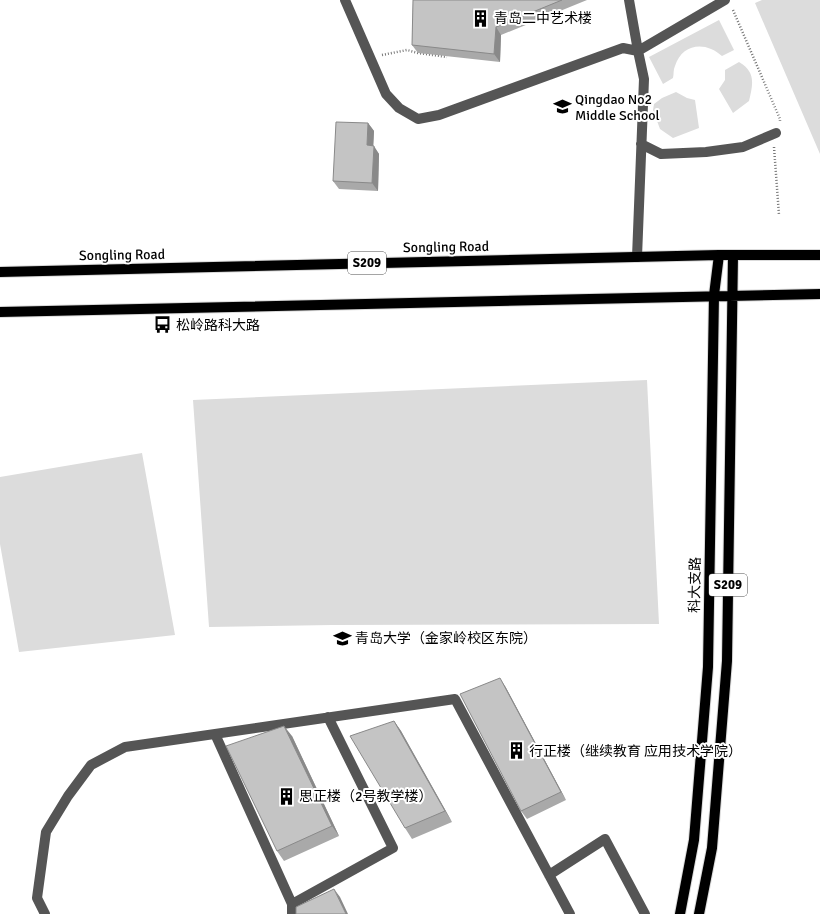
<svg xmlns="http://www.w3.org/2000/svg" width="820" height="914" font-family="Signika,'Noto Sans SC',sans-serif">
	<style>
		.green { fill: #dcdcdc }
		.lines { fill: none; stroke-linecap: round; stroke-linejoin: round }
		.major-casing { stroke: #dbdbdb; stroke-width: 12 }
		.path { stroke: #777; stroke-width: 2.5; stroke-dasharray: 1 2; stroke-linecap: butt }
		.minor { stroke: #555; stroke-width: 10 }
		.major { stroke: #000; stroke-width: 10 }
		.wall { fill: #a9a9a9 }
		.shaded-wall { fill: #898989 }
		.building { fill: #c4c4c4; stroke: #898989 }
		.labels { text-anchor: middle; dominant-baseline: central; stroke-width: 4; stroke-linejoin: round; paint-order: stroke }
		.shield { fill: #fff; stroke: #4c4c4c; stroke-width: 1 }
		.shield-label { font-size: 13px; font-weight: bold; fill: #000 }
		.poi-label { font-size: 14px; fill: #000; stroke: #fff; text-anchor: start }
		.street-label { font-size: 14px; fill: #000; stroke: #fff }
	</style>
	<rect width="100%" height="100%" fill="#fff"/>
	<!-- green -->
	<path class="green" d="M 762,0 L 820,0 L 820,154 L 755,3 Z
		M 719,20 L 734,50 L 722,56 C 706,41 682,43 675,66 C 673,70 674,74 673,78 L 663,84 L 649,57 Z
		M 739,62 C 756,72 753,84 749,101 L 733,113 L 719,89 L 725,80 L 725,70 Z
		M 676,92 L 687,98 L 695,100 L 699,128 L 673,138 L 660,129 L 653,110 L 654,104 L 662,98 Z
		M 647,380 L 659,624 L 332,625 L 209,627 L 193,400 Z
		M 142,453 L 175,635 L 19,652 L 0,544 L 0,477 Z"/>
	<g class="lines">
		<defs>
			<path id="major" d="M 0,272 L 719,255 L 820,255
				M 0,312 L 820,294
				M 680,914 L 694,840 L 708,667 L 714,295 L 719,255
				M 699,914 L 712,848 L 727,661 L 733,255"/>
		</defs>
		<!-- major casing -->
		<use href="#major" class="major-casing"/>
		<!-- path -->
		<path class="path" d="M 733,10 L 780,119 L 780,121
			M 382,55 L 407,50 L 418,53 L 447,57
			M 774,147 L 779,215"/>
		<!-- minor -->
		<path class="minor" d="M 345,0 L 386,94 L 399,108 L 418,119 L 439,115 L 623,48 L 638,51 L 644,79 L 637,257
			M 629,0 L 638,51 L 725,0
			M 641,144 L 661,154 L 706,152 L 743,147 L 776,133
			M 215,734 L 292,904 L 292,914
			M 549,875 L 605,839 L 645,914
			M 292,904 L 393,848 L 328,717
			M 45,914 L 37,898 L 46,832 L 68,796 L 91,765 L 125,747 L 455,699 L 570,914"/>
		<!-- major -->
		<use href="#major" class="major"/>
	</g>
	<!-- wall -->
	<path class="wall" d="M 413,0 L 587,0 L 501,35 L 500,62 L 418,53 L 412,45 Z
		M 368,123 L 374,131 L 373,146 L 379,154 L 378,191 L 339,189 L 333,181 Z
		M 505,686 L 566,800 L 527,819 L 521,811 Z
		M 394,721 L 401,731 L 452,822 L 412,839 L 405,828 Z
		M 292,736 L 339,836 L 284,861 L 277,851 Z"/>
	<!-- shaded-wall -->
	<path class="shaded-wall" d="M 496,27 L 501,35 L 500,62 L 494,54 Z
		M 368,123 L 374,131 L 373,153 L 367,145 Z
		M 374,146 L 379,154 L 378,191 L 372,183 Z
		M 500,678 L 505,686 L 566,800 L 561,792 Z
		M 394,721 L 401,731 L 452,822 L 445,811 Z
		M 284,726 L 292,736 L 339,836 L 332,826 Z
		M 334,889 L 340,897 L 348,914 L 346,914 Z"/>
	<!-- building -->
	<path class="building" d="M 413,0 L 562,0 L 496,27 L 494,54 L 412,45 Z
		M 336,122 L 368,123 L 367,145 L 374,146 L 372,183 L 333,181 Z
		M 500,678 L 561,792 L 521,811 L 460,694 Z
		M 394,721 L 445,811 L 405,828 L 350,736 Z
		M 284,726 L 332,826 L 277,851 L 226,746 Z
		M 334,889 L 346,914 L 296,914 L 296,907 Z"/>
	<!-- icons -->
	<defs>
		<symbol id="building-bare" viewBox="-9 -9 18 18"><path d="M-4-6H4V6H1V3H-1V6H-4ZM-2.5-4.3h1.7v1.8h-1.7ZM.8-4.3h1.7v1.8H.8ZM-2.5-1h1.7V.8h-1.7ZM.8-1h1.7V.8H.8Z" fill="#000" stroke="#fff" stroke-width="2.5" paint-order="stroke"/></symbol>
		<symbol id="school-bare" viewBox="-9 -9 18 18"><path d="M0-5L7-2L0 1L-7-2ZM-4 1L0 2.5L4 1V4Q0 6-4 4Z" fill="#000" stroke="#fff" stroke-width="2.5" paint-order="stroke"/></symbol>
		<symbol id="bus-bare" viewBox="-9 -9 18 18"><path d="M-5-6H5V4H4V6H2V4H-2V6H-4V4H-5ZM-3.5-4V0h7V-4ZM-3.5 1.2v1.5H-2V1.2ZM2 1.2v1.5H3.5V1.2Z" fill="#000" stroke="#fff" stroke-width="2.5" paint-order="stroke"/></symbol>
		<symbol id="university-bare" viewBox="-9 -9 18 18"><path d="M0-5L7-2L0 1L-7-2ZM-4 1L0 2.5L4 1V4Q0 6-4 4Z" fill="#000" stroke="#fff" stroke-width="2.5" paint-order="stroke"/></symbol>
	</defs>
	<g fill-rule="evenodd">
		<use href="#building-bare" x="468" y="6" width="25" height="25"/>
		<use href="#school-bare" x="550" y="94" width="25" height="25"/>
		<use href="#bus-bare" x="150" y="312" width="25" height="25"/>
		<use href="#university-bare" x="330" y="626" width="25" height="25"/>
		<use href="#building-bare" x="504" y="738" width="25" height="25"/>
		<use href="#building-bare" x="274" y="784" width="25" height="25"/>
	</g>
	<g class="labels">
		<!-- shield labels -->
		<g class="shield">
			<rect x="348" y="252" width="38" height="22" rx="3"/>
			<rect x="709" y="574" width="38" height="22" rx="3"/>
		</g>
		<g class="shield-label">
			<text x="367" y="263">S209</text>
			<text x="728" y="585">S209</text>
		</g>
		<!-- poi labels -->
		<g class="poi-label">
			<text x="494" y="18">青岛二中艺术楼</text>
			<text x="575" y="99">Qingdao No2<tspan x="575" dy="16">Middle School</tspan></text>
			<text x="176" y="325">松岭路科大路</text>
			<text x="355" y="638">青岛大学（金家岭校区东院）</text>
			<text x="529" y="751">行正楼（继续教育 应用技术学院）</text>
			<text x="299" y="796">思正楼（2号教学楼）</text>
		</g>
		<!-- street labels -->
		<g class="street-label">
			<text transform="translate(446 247) rotate(-1)">Songling Road</text>
			<text transform="translate(122 255) rotate(-1)">Songling Road</text>
			<text transform="translate(695 585) rotate(-89)">科大支路</text>
		</g>
	</g>
</svg>
